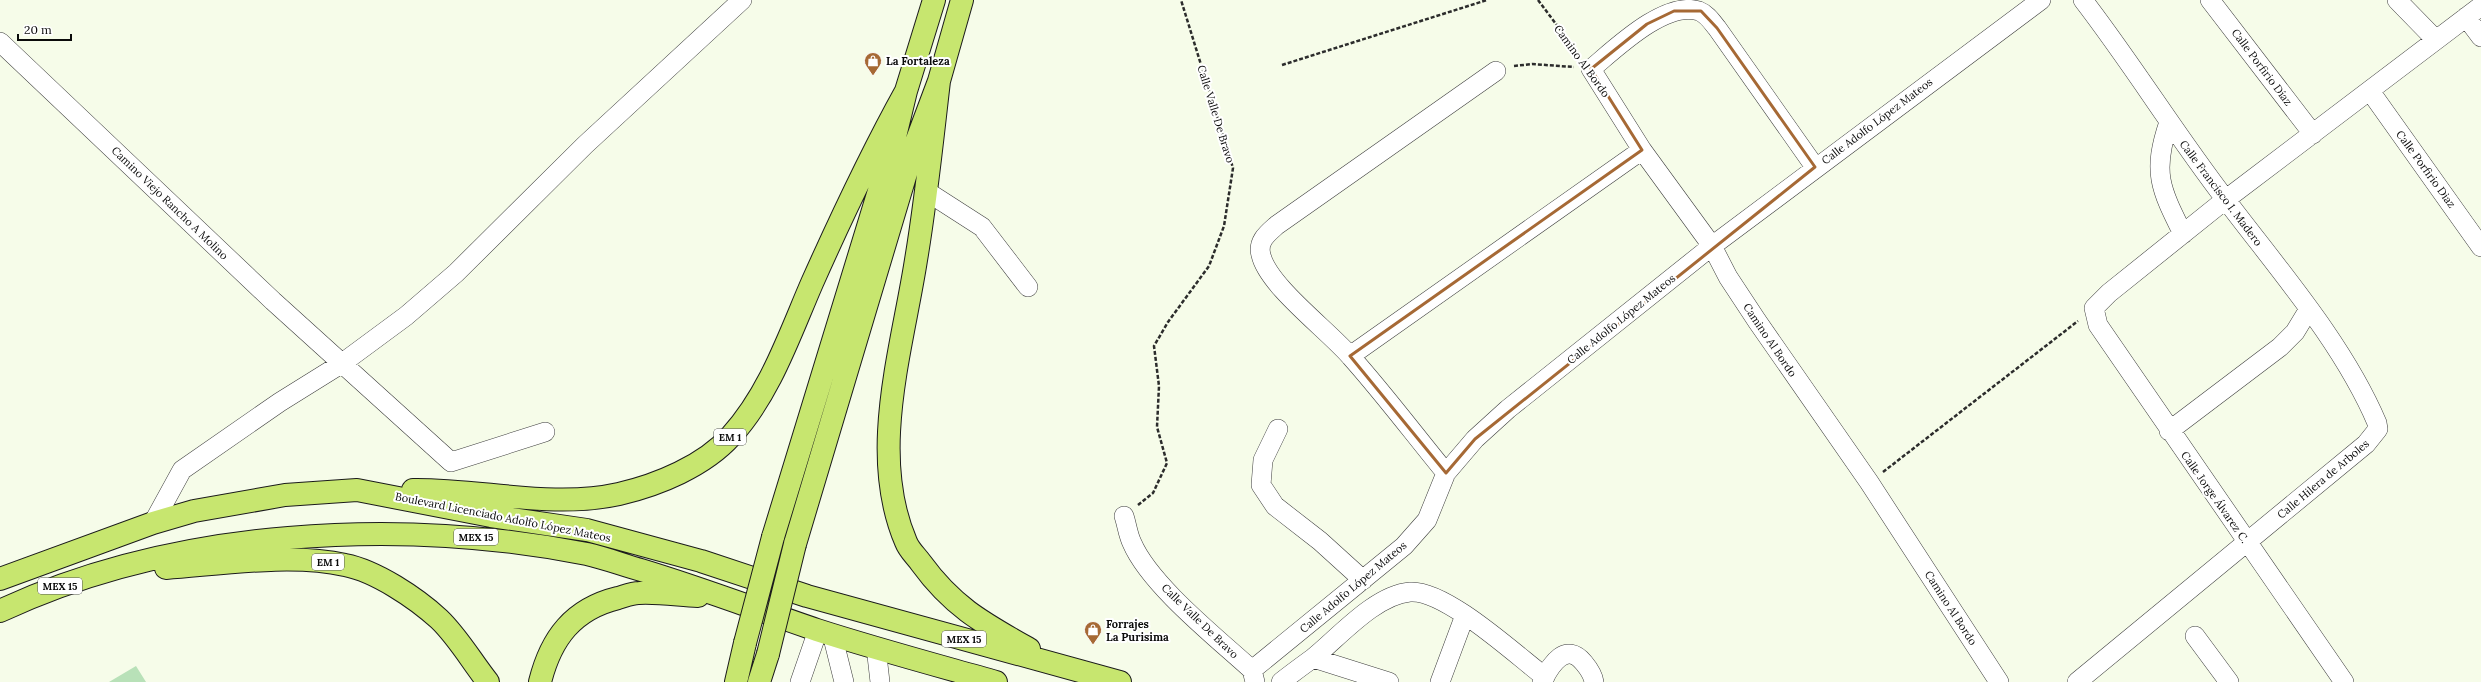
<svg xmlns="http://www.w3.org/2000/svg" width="2481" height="682" font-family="Lora,serif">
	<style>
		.green { fill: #b8e1b8 }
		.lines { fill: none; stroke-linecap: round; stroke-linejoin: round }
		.minor-casing { stroke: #3d3d3d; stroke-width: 20 }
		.major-casing { stroke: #1b1b1b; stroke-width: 24 }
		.path { stroke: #2c2c2c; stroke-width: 2.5; stroke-dasharray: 4 2; stroke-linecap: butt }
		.minor { stroke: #fff; stroke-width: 19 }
		.major { stroke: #c7e66f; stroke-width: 22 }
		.major-bridge-casing { stroke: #1b1b1b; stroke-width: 24; stroke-linecap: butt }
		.major-bridge { stroke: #c7e66f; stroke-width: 22 }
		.marked { fill: none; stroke: #a66935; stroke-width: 3; stroke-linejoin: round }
		.labels { text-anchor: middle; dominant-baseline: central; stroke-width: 4; stroke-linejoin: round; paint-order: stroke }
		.shield { fill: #fff; stroke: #545454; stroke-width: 1 }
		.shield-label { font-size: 10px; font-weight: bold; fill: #0a0a0a }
		.poi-label { font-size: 11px; font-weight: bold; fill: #0a0a0a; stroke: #fff; text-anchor: start }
		.street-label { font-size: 11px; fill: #0a0a0a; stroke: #fff }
	</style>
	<rect width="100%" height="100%" fill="#f6fce9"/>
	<!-- green -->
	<path class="green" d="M 136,666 L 146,682 L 109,682 Z"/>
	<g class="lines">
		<defs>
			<path id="minor" d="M 2210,0 L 2313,134
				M 2397,0 L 2436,40
				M 2466,17 L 2481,37
				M 0,42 L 273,301 L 451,462 L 545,432
				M 2370,91 L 2481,247
				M 2169,122 C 2152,172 2160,188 2183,234
				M 1815,167 L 1717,28 C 1712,22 1707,14 1699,11 C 1665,0 1615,49 1591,69 L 1642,150 L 1712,246 L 1728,277 L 1757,321 L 1869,482 L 1999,682
				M 926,191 L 982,227 L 1028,287
				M 1350,356 L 1642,150
				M 1278,429 L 1263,460 L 1261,485 L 1275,506 L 1320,541 L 1363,580
				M 2169,431 L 2280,347 L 2295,332 L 2309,309
				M 1446,473 C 1414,434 1384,394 1351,357 C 1329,331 1268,286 1261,255 C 1257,241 1268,233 1277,225 L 1496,71
				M 1124,516 C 1127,525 1128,535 1132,543 C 1150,585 1217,638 1252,670
				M 153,523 L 182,470 L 280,402 L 341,364 L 406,316 L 456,273 L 585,145 L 742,0
				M 832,634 L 844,682
				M 2195,636 L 2229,682
				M 876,647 L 880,682
				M 1313,658 L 1389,682
				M 800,682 L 818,630
				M 1255,682 L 1252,670 L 1404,546 L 1427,520 L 1446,473 L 1475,439 L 1508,409 L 1712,246 L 2041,0
				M 1281,682 C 1291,674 1302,666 1313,658 C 1339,637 1375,595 1410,592 C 1445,589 1516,655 1545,677
				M 1440,682 L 1465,615
				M 1542,682 C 1551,664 1566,641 1584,663 C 1589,669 1593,675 1594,682
				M 2077,682 L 2366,444 L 2378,429 L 2377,423 C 2343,343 2278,269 2226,200 C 2176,135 2133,65 2083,0
				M 2344,682 L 2098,325 L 2094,308 L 2109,293 L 2225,200 L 2481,6"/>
			<path id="major" d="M 939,81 C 932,141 926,201 916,260 C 902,350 868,454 906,542 C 909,550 916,556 921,563 C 953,607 983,623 1029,649
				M 413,490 C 481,489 552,509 619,494 C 658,485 704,466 731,436 C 770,393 789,336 812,283 C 841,218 871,154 906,91
				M 773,537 L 893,145 L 906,91 L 934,0
				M 795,544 L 912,153 L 939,81 L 962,0
				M 166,568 C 221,564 292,553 345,565 C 376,571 416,598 439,619 C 458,637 472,662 488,682
				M 0,579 L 153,523 L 194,511 L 285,495 L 357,490 L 491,516 L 587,530 L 701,561 L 807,596 L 1120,682
				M 0,611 C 175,529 399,517 587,554 C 605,558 623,565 641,570 C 701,588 758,610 817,630 C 876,649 936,665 996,682
				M 540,682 C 551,638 573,609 618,598 C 625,596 632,593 639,593 C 658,592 678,595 698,596
				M 736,682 L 745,643
				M 759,682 L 768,654"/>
		</defs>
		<!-- minor casing -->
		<use href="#minor" class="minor-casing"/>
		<!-- major casing -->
		<use href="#major" class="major-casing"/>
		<!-- path -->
		<path class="path" d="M 1538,0 L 1580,56
			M 1282,65 L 1487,0
			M 1514,66 L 1532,64 L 1574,67
			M 1883,472 L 2078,321
			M 1138,505 L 1153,493 L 1167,463 L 1157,427 L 1159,386 L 1154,346 L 1168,322 L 1209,266 L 1224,226 L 1233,168 L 1181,0"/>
		<!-- minor -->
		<use href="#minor" class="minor"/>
		<!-- major -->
		<use href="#major" class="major"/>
		<defs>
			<path id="major-bridge" d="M 745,643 L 773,537
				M 768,654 L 795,544"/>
		</defs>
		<!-- major-bridge casing -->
		<use href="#major-bridge" class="major-bridge-casing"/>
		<!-- major-bridge -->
		<use href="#major-bridge" class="major-bridge"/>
	</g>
	<!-- marked area -->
	<path class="marked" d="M 1674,11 L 1701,11 L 1717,28 L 1815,167 L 1475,439 L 1446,473 L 1350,356 L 1642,150 L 1591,69 L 1647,24 Z"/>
	<!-- icons -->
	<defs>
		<symbol id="shop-pin" viewBox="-11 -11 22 30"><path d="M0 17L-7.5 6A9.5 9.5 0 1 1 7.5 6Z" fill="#a66935" stroke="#fff"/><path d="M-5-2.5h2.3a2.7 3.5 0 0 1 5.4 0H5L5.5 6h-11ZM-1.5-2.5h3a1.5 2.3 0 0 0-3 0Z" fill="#fff"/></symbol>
	</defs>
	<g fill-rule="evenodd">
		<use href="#shop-pin" x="863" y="51" width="20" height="27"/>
		<use href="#shop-pin" x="1083" y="620" width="20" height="27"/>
	</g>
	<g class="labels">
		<!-- shield labels -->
		<g class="shield">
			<rect x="714" y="429" width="32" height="16" rx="3"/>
			<rect x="454" y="529" width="44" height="16" rx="3"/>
			<rect x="312" y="554" width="32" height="16" rx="3"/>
			<rect x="38" y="578" width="44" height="16" rx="3"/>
			<rect x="942" y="631" width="44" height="16" rx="3"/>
		</g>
		<g class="shield-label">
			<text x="730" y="437">EM 1</text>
			<text x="476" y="537">MEX 15</text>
			<text x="328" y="562">EM 1</text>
			<text x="60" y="586">MEX 15</text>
			<text x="964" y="639">MEX 15</text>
		</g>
		<!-- poi labels -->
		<g class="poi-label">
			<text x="886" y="61">La Fortaleza</text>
			<text x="1106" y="624">Forrajes<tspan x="1106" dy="13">La Purisima</tspan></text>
		</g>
		<!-- street labels -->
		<g class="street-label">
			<text transform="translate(1582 61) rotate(54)">Camino Al Bordo</text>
			<text transform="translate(2262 67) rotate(53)">Calle Porfirio Díaz</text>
			<text transform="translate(1216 114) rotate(73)">Calle Valle De Bravo</text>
			<text transform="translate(1877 121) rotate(-37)">Calle Adolfo López Mateos</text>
			<text transform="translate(2426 169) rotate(54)">Calle Porfirio Diaz</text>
			<text transform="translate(2221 193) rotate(53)">Calle Francisco I. Madero</text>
			<text transform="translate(170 203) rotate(44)">Camino Viejo Rancho A Molino</text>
			<text transform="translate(1621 319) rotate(-39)">Calle Adolfo López Mateos</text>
			<text transform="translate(1770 340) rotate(56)">Camino Al Bordo</text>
			<text transform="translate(2323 479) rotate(-40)">Calle Hilera de Arboles</text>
			<text transform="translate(2215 497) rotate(55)">Calle Jorge Álvarez C.</text>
			<text transform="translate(503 517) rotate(11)">Boulevard Licenciado Adolfo López Mateos</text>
			<text transform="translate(1353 587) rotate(-40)">Calle Adolfo López Mateos</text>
			<text transform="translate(1951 608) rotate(57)">Camino Al Bordo</text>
			<text transform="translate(1200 621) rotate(44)">Calle Valle De Bravo</text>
		</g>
	</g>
	<!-- scale -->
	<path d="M18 34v6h53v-6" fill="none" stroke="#0a0a0a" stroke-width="2"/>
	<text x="24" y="34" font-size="12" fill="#0a0a0a" stroke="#ffffff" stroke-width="3" paint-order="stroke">20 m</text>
</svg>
